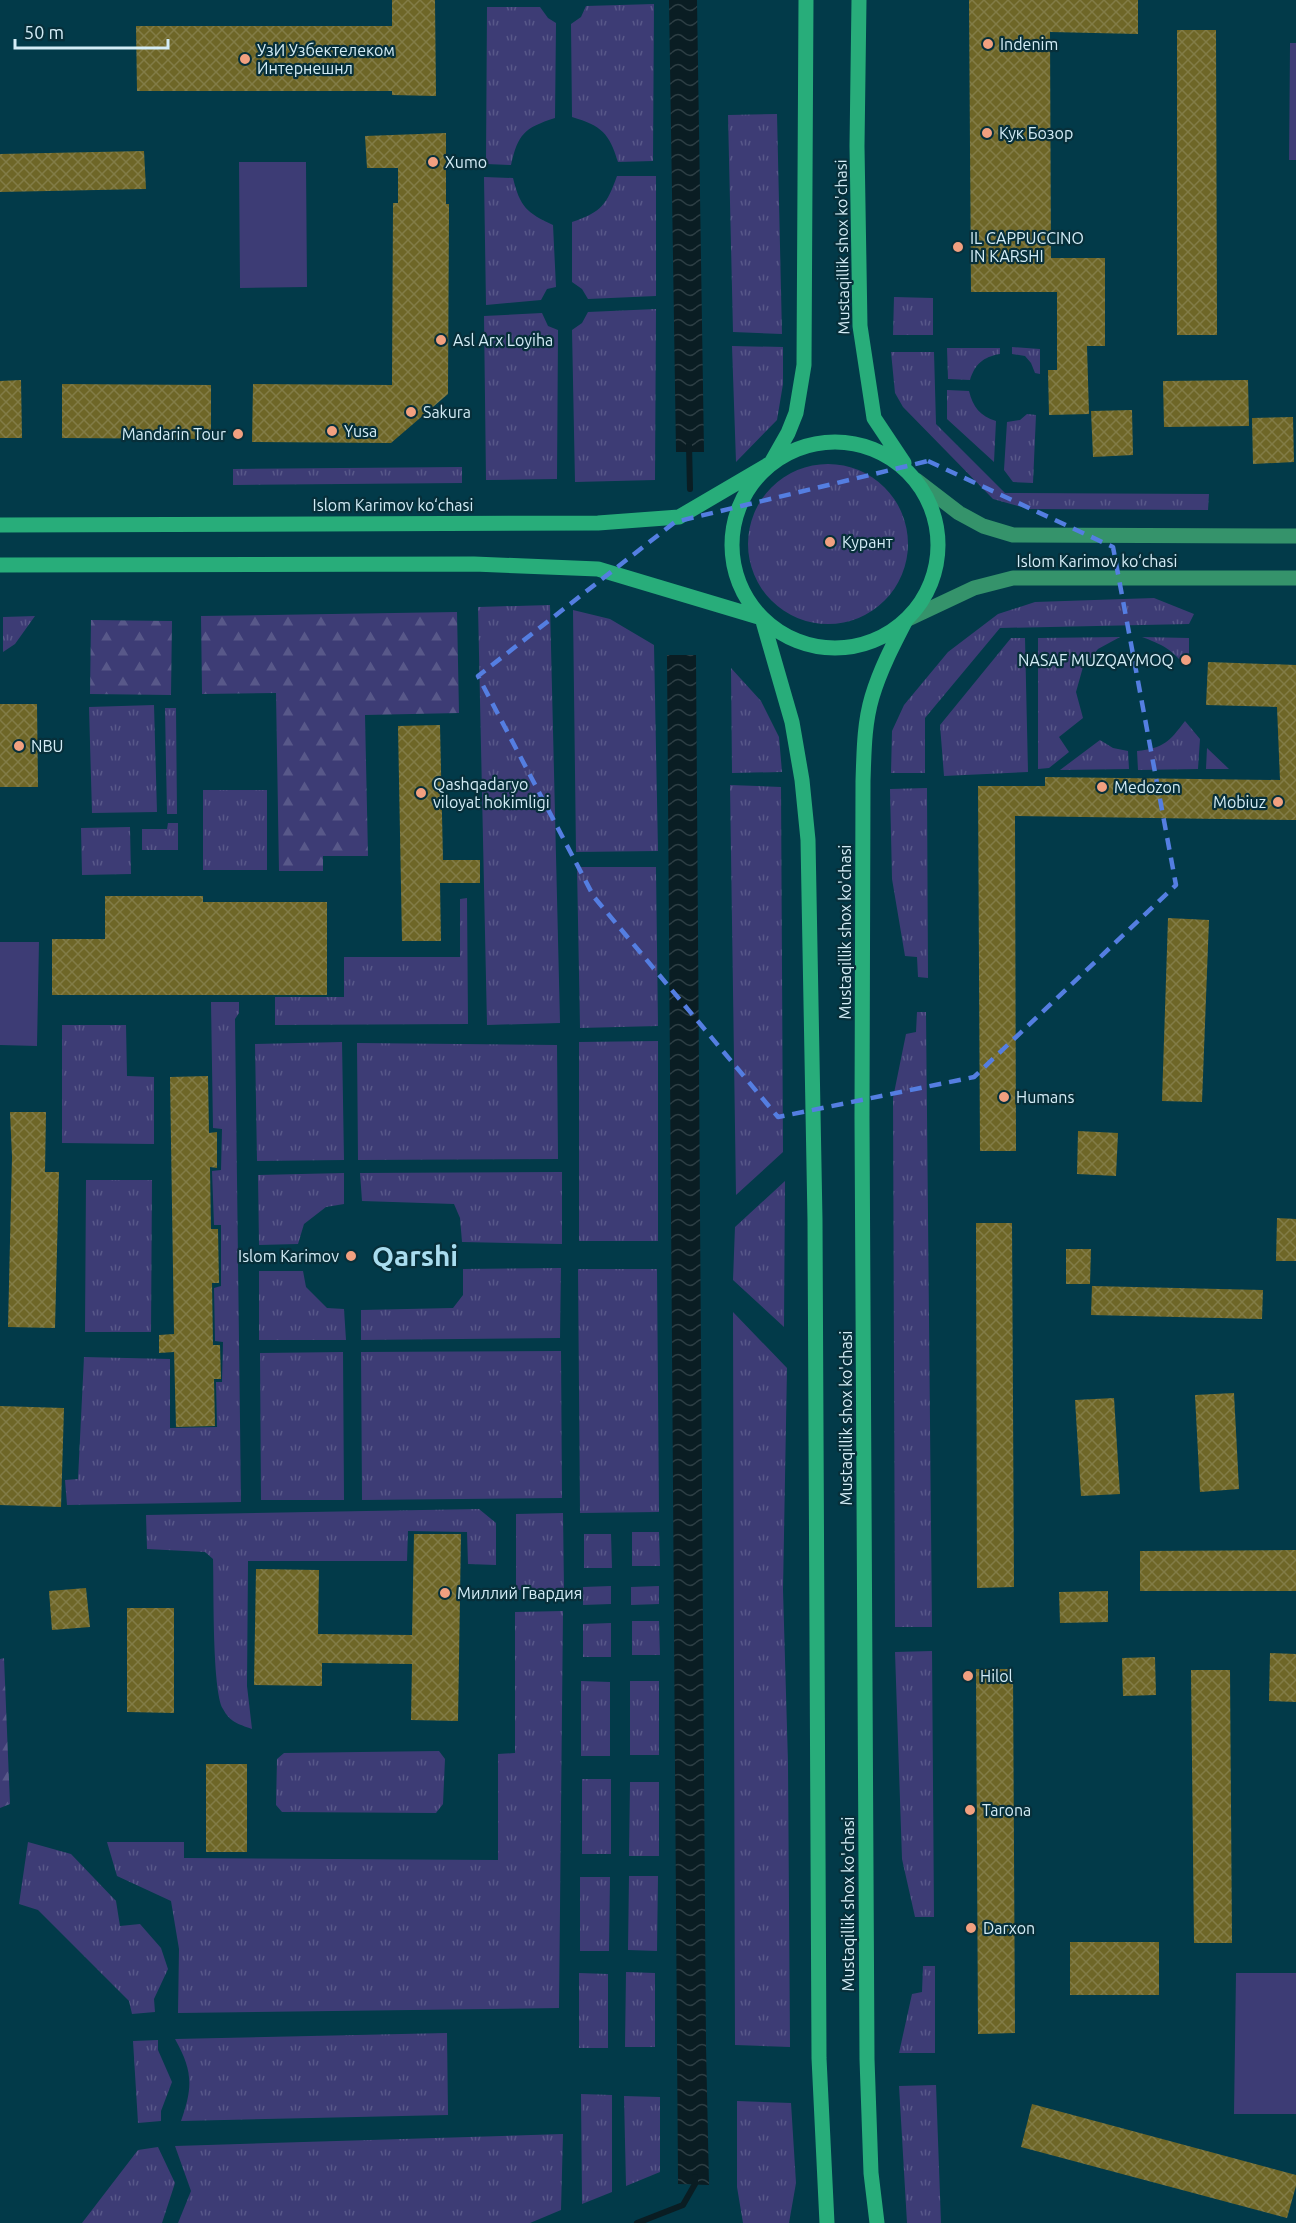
<svg xmlns="http://www.w3.org/2000/svg" width="1296" height="2223" font-family="Ubuntu,sans-serif">
	<style>
		.grass { fill: url(#grass-tufts) }
		.forest { fill: url(#forest-firs) }
		.pitch { fill: #3d3c75 }
		.water { fill: url(#water-waves) }
		.lines { fill: none; stroke-linecap: round; stroke-linejoin: round }
		.stream { stroke: #0a1d23; stroke-width: 6 }
		.building { fill: url(#building-cross-hatch) }
		.secondary { stroke: #35936b; stroke-width: 15 }
		.primary { stroke: #28ad7a; stroke-width: 15 }
		.marked { fill: none; stroke: #547ee1; stroke-width: 4.5; stroke-dasharray: 12 8; stroke-linejoin: round }
		.poi-dot { fill: #f2a080; stroke: #072f3a; stroke-width: 2 }
		.labels { text-anchor: middle; dominant-baseline: central; stroke-width: 4.5; stroke-linejoin: round; paint-order: stroke }
		.poi-label { font-size: 16px; fill: #d4edf7; stroke: #072f3a; text-anchor: start }
		.street-label { font-size: 16px; fill: #d4edf7; stroke: #072f3a }
		.town-label { font-size: 28px; font-weight: bold; fill: #a9ddef; stroke: #072f3a }
	</style>
	<defs>
		<pattern id="grass-tufts" width="24" height="20" patternUnits="userSpaceOnUse" patternTransform="scale(1.5)"><rect width="24" height="20" fill="#3d3c75"/><path d="M3 7l-1-3M5 7V3M7 7l1-3M15 17l-1-3M17 17v-4M19 17l1-3" fill="none" stroke="#585889"/></pattern>
		<pattern id="forest-firs" width="22" height="20" patternUnits="userSpaceOnUse" patternTransform="scale(1.5)"><rect width="22" height="20" fill="#3d3c75"/><path d="M5 1l3.5 6h-7zM16 11l3.5 6h-7z" fill="#585889"/></pattern>
		<pattern id="water-waves" width="16" height="10" patternUnits="userSpaceOnUse" patternTransform="scale(1.5)"><rect width="16" height="10" fill="#0a1d23"/><path d="M0 5q4-4 8 0t8 0" fill="none" stroke="#2d3e44"/></pattern>
		<pattern id="building-cross-hatch" width="8" height="8" patternUnits="userSpaceOnUse" patternTransform="scale(1.5)"><rect width="8" height="8" fill="#6e6627"/><path d="M0 0l8 8M0 8l8-8" fill="none" stroke="#827c47"/></pattern>
	</defs>
	<rect width="100%" height="100%" fill="#023a49"/>
	<!-- grass -->
	<path class="grass" d="M 654,4 L 653,161 L 618,162 C 609,133 602,126 572,117 L 571,24 L 581,17 L 586,6 Z
		M 487,7 L 540,7 L 548,18 L 556,23 L 555,118 C 524,128 518,134 511,165 L 486,164 Z
		M 777,114 L 782,334 L 733,332 L 728,115 Z
		M 617,176 L 656,176 L 656,296 L 588,299 L 582,289 L 572,282 L 572,222 C 602,212 607,204 617,176 Z
		M 484,177 L 513,178 C 520,207 527,213 553,225 L 556,287 L 547,289 L 541,300 L 486,305 Z
		M 894,297 L 933,298 L 933,335 L 893,335 Z
		M 656,309 L 655,480 L 575,482 L 572,330 L 582,323 L 588,312 Z
		M 542,313 L 548,326 L 558,330 L 557,479 L 486,480 L 484,316 Z
		M 732,346 L 783,347 L 783,384 L 777,420 L 736,462 Z
		M 1012,347 L 1040,349 L 1040,374 L 1035,373 L 1031,363 L 1025,356 L 1012,354 Z
		M 947,348 L 1000,348 L 1000,354 C 983,357 975,364 970,380 L 948,379 Z
		M 891,352 L 934,352 L 936,424 L 1005,493 L 1209,494 L 1208,510 L 1029,509 L 993,499 L 903,407 L 895,393 Z
		M 947,390 L 969,391 C 973,407 980,416 996,421 L 994,462 L 947,419 Z
		M 1027,414 L 1036,415 L 1033,483 L 1013,482 L 1004,470 L 1007,422 L 1020,420 Z
		M748 544a80 80 0 1 1 160 0a80 80 0 1 1-160 0Z
		M 462,467 L 462,483 L 233,485 L 233,469 Z
		M 1154,598 L 1194,614 L 1189,624 L 1000,628 L 925,718 L 925,773 L 891,773 L 892,731 L 904,705 L 948,652 L 998,614 L 1035,602 Z
		M 550,605 L 560,1023 L 487,1025 L 478,607 Z
		M 573,610 L 610,619 L 654,645 L 658,851 L 576,852 Z
		M 35,616 L 15,644 L 3,652 L 3,617 Z
		M 1120,637 L 1098,649 L 1083,667 L 1076,692 L 1083,718 L 1059,737 L 1069,752 L 1049,768 L 1038,769 L 1038,638 Z
		M 1142,637 L 1189,638 L 1189,666 L 1185,667 C 1174,650 1161,644 1142,637 Z
		M 1011,638 L 1025,638 L 1028,772 L 944,776 L 940,725 Z
		M 731,668 L 761,701 L 779,737 L 782,772 L 732,773 Z
		M 154,705 L 157,812 L 92,813 L 89,707 Z
		M 165,708 L 176,708 L 177,814 L 167,814 Z
		M 1185,721 L 1200,739 L 1198,769 L 1138,770 L 1137,751 C 1164,748 1169,742 1185,721 Z
		M 1100,740 L 1113,748 L 1128,751 L 1129,769 L 1060,770 Z
		M 1207,748 L 1229,769 L 1206,769 Z
		M 730,785 L 781,787 L 783,1152 L 736,1195 Z
		M 927,788 L 928,978 L 918,977 L 917,957 L 905,956 L 892,879 L 890,789 Z
		M 203,790 L 267,790 L 267,870 L 203,870 Z
		M 168,823 L 178,823 L 178,850 L 142,850 L 142,829 L 167,829 Z
		M 130,827 L 131,874 L 82,875 L 81,828 Z
		M 577,867 L 656,867 L 658,1026 L 580,1028 Z
		M 467,898 L 468,1024 L 275,1025 L 275,997 L 344,997 L 344,957 L 460,957 L 460,899 Z
		M 211,1002 L 239,1002 L 239,1013 L 235,1019 L 241,1502 L 67,1505 L 65,1480 L 78,1479 L 84,1357 L 170,1359 L 170,1428 L 217,1427 L 216,1382 L 222,1382 L 223,1342 L 215,1341 L 214,1288 L 221,1286 L 221,1225 L 214,1225 L 212,1171 L 221,1170 L 222,1129 L 213,1128 Z
		M 917,1012 L 926,1012 L 932,1627 L 895,1627 L 893,1098 L 906,1034 L 916,1032 Z
		M 62,1025 L 126,1025 L 127,1076 L 154,1077 L 154,1144 L 62,1143 Z
		M 658,1041 L 658,1241 L 579,1241 L 579,1042 Z
		M 342,1042 L 344,1160 L 257,1161 L 255,1044 Z
		M 357,1043 L 557,1045 L 558,1159 L 358,1160 Z
		M 562,1172 L 562,1244 L 462,1242 L 460,1218 L 454,1204 L 362,1201 L 360,1173 Z
		M 344,1173 L 344,1204 L 326,1207 L 304,1224 L 298,1244 L 259,1245 L 258,1175 Z
		M 86,1180 L 152,1180 L 151,1332 L 85,1332 Z
		M 785,1181 L 784,1327 L 733,1280 L 735,1227 Z
		M 561,1268 L 560,1338 L 361,1340 L 361,1310 L 453,1308 L 463,1295 L 463,1269 Z
		M 578,1269 L 657,1269 L 659,1512 L 580,1513 Z
		M 259,1271 L 303,1271 L 306,1287 L 327,1308 L 344,1309 L 346,1340 L 259,1340 Z
		M 733,1312 L 787,1368 L 783,1590 L 788,1763 L 790,2047 L 735,2045 Z
		M 561,1351 L 562,1498 L 362,1500 L 361,1352 Z
		M 343,1352 L 344,1500 L 261,1500 L 260,1353 Z
		M 479,1509 L 496,1523 L 496,1565 L 468,1564 L 467,1532 L 408,1531 L 407,1561 L 248,1561 L 247,1686 L 252,1729 C 238,1724 230,1722 223,1709 C 212,1691 214,1586 213,1559 L 205,1552 L 147,1549 L 146,1515 Z
		M 563,1513 L 564,1590 L 516,1590 L 516,1514 Z
		M 632,1532 L 659,1532 L 660,1566 L 632,1566 Z
		M 584,1534 L 611,1534 L 612,1568 L 584,1568 Z
		M 611,1586 L 611,1604 L 583,1605 L 583,1587 Z
		M 659,1586 L 659,1604 L 631,1605 L 631,1587 Z
		M 563,1611 L 559,2008 L 178,2013 L 179,1949 L 171,1901 L 117,1876 L 107,1842 L 184,1842 L 184,1858 L 498,1860 L 498,1754 L 515,1753 L 515,1612 Z
		M 632,1621 L 659,1621 L 660,1655 L 632,1655 Z
		M 611,1623 L 611,1657 L 583,1657 L 583,1624 Z
		M 932,1651 L 934,1917 L 915,1917 L 902,1859 L 895,1652 Z
		M 581,1681 L 610,1682 L 610,1756 L 581,1756 Z
		M 630,1681 L 659,1681 L 659,1755 L 630,1755 Z
		M 439,1751 L 445,1759 L 443,1804 L 436,1813 L 282,1812 L 276,1805 L 277,1759 L 284,1753 Z
		M 582,1779 L 611,1779 L 611,1854 L 582,1854 Z
		M 630,1782 L 659,1782 L 659,1856 L 629,1856 Z
		M 28,1842 L 71,1854 L 116,1901 L 120,1926 L 140,1924 L 161,1948 L 168,1969 L 154,1999 L 155,2012 L 132,2014 L 129,2001 L 38,1910 L 19,1904 Z
		M 629,1876 L 658,1876 L 657,1951 L 628,1950 Z
		M 580,1877 L 610,1877 L 609,1951 L 580,1951 Z
		M 923,1966 L 935,1966 L 935,2053 L 899,2053 L 912,1994 L 922,1992 Z
		M 626,1972 L 655,1973 L 655,2047 L 625,2047 Z
		M 579,1973 L 608,1974 L 608,2048 L 579,2048 Z
		M 447,2033 L 448,2115 L 181,2121 C 193,2087 193,2071 175,2039 Z
		M 158,2040 L 158,2050 L 172,2082 L 161,2111 L 161,2121 L 138,2123 L 133,2041 Z
		M 936,2085 L 941,2223 L 907,2223 L 899,2086 Z
		M 581,2094 L 612,2095 L 612,2192 L 582,2204 Z
		M 624,2096 L 660,2097 L 660,2172 L 626,2186 Z
		M 737,2101 L 791,2103 L 796,2183 L 789,2223 L 743,2223 L 737,2187 Z
		M 563,2134 L 561,2210 L 530,2223 L 178,2223 L 191,2191 L 175,2146 Z
		M 158,2147 L 175,2183 L 162,2223 L 82,2223 L 138,2150 Z"/>
	<!-- forest -->
	<path class="forest" d="M 457,612 L 459,713 L 365,715 L 368,856 L 323,856 L 323,871 L 279,871 L 276,693 L 202,694 L 201,616 Z
		M 91,620 L 172,621 L 171,695 L 90,694 Z
		M 4,1658 L 10,1804 L 0,1808 L 0,1659 Z"/>
	<!-- pitch -->
	<path class="pitch" d="M 1290,43 L 1296,43 L 1296,160 L 1289,160 Z
		M 239,162 L 306,162 L 307,287 L 240,288 Z
		M 0,942 L 39,942 L 37,1046 L 0,1045 Z
		M 1236,1973 L 1296,1973 L 1296,2114 L 1234,2114 Z"/>
	<!-- water -->
	<path class="water" d="M 669,0 L 697,0 L 704,452 L 676,452 Z
		M 667,655 L 696,655 L 706,2046 L 709,2185 L 678,2184 Z"/>
	<g class="lines">
		<!-- stream -->
		<path class="stream" d="M 689,445 L 690,489
			M 637,2223 L 683,2205 L 695,2184 L 695,2177"/>
	</g>
	<!-- building -->
	<path class="building" d="M 392,0 L 435,0 L 436,96 L 392,95 L 392,91 L 137,91 L 136,26 L 392,26 Z
		M 969,0 L 1138,0 L 1138,34 L 1050,32 L 1051,258 L 1105,258 L 1105,346 L 1087,346 L 1089,414 L 1049,415 L 1048,370 L 1057,370 L 1057,292 L 971,292 Z
		M 1177,30 L 1216,30 L 1217,335 L 1177,335 Z
		M 446,133 L 446,204 L 449,204 L 448,394 L 391,443 L 252,442 L 253,384 L 392,385 L 393,203 L 398,203 L 398,168 L 367,168 L 365,136 Z
		M 144,151 L 146,189 L 0,192 L 0,154 Z
		M 21,380 L 22,438 L 0,438 L 0,381 Z
		M 1248,380 L 1249,426 L 1164,427 L 1163,381 Z
		M 62,384 L 211,385 L 211,439 L 62,438 Z
		M 1132,410 L 1133,455 L 1093,457 L 1091,411 Z
		M 1293,417 L 1294,462 L 1253,464 L 1252,418 Z
		M 1208,662 L 1296,665 L 1296,820 L 1015,816 L 1016,1151 L 980,1151 L 978,786 L 1045,786 L 1045,777 L 1280,780 L 1277,707 L 1206,705 Z
		M 0,704 L 37,704 L 38,787 L 0,787 Z
		M 440,725 L 443,860 L 480,860 L 480,883 L 440,883 L 441,941 L 402,941 L 398,726 Z
		M 105,896 L 203,896 L 203,902 L 327,902 L 327,995 L 52,995 L 52,939 L 105,939 Z
		M 1168,918 L 1209,920 L 1202,1102 L 1162,1101 Z
		M 208,1076 L 209,1133 L 217,1132 L 217,1168 L 210,1167 L 211,1229 L 218,1229 L 219,1283 L 212,1283 L 213,1345 L 220,1345 L 221,1379 L 214,1379 L 215,1426 L 176,1427 L 174,1352 L 159,1353 L 159,1335 L 174,1334 L 170,1077 Z
		M 10,1112 L 46,1112 L 45,1172 L 59,1172 L 55,1328 L 8,1327 L 12,1157 Z
		M 1078,1131 L 1118,1133 L 1116,1176 L 1077,1174 Z
		M 1277,1218 L 1296,1219 L 1296,1261 L 1276,1261 Z
		M 976,1223 L 1012,1223 L 1014,1587 L 977,1588 Z
		M 1066,1249 L 1091,1249 L 1090,1284 L 1066,1284 Z
		M 1092,1286 L 1263,1290 L 1262,1319 L 1091,1315 Z
		M 1234,1393 L 1239,1489 L 1200,1492 L 1195,1395 Z
		M 1114,1398 L 1120,1494 L 1081,1496 L 1075,1400 Z
		M 0,1406 L 64,1408 L 61,1507 L 0,1505 Z
		M 414,1534 L 461,1534 L 458,1721 L 411,1720 L 412,1664 L 322,1663 L 322,1686 L 254,1685 L 256,1569 L 319,1570 L 318,1634 L 412,1635 Z
		M 1296,1550 L 1296,1591 L 1140,1591 L 1140,1551 Z
		M 86,1588 L 90,1627 L 52,1630 L 49,1591 Z
		M 1108,1591 L 1108,1622 L 1060,1623 L 1059,1592 Z
		M 127,1608 L 174,1608 L 174,1713 L 127,1712 Z
		M 1270,1653 L 1296,1654 L 1296,1702 L 1269,1701 Z
		M 1155,1657 L 1156,1695 L 1123,1696 L 1122,1658 Z
		M 976,1669 L 1013,1669 L 1015,2033 L 978,2034 Z
		M 1191,1670 L 1230,1670 L 1232,1943 L 1194,1943 Z
		M 206,1764 L 247,1764 L 247,1852 L 206,1852 Z
		M 1070,1942 L 1159,1942 L 1159,1995 L 1070,1995 Z
		M 1032,2104 L 1296,2175 L 1296,2186 L 1287,2218 L 1021,2147 Z"/>
	<g class="lines">
		<!-- secondary -->
		<path class="secondary" d="M 916,480 L 959,513 L 983,526 L 1013,535 L 1296,536
			M 906,620 L 974,588 L 1013,578 L 1296,578"/>
		<!-- primary -->
		<path class="primary" d="M 859,0 L 857,146 L 860,326 L 874,418 L 904,463
			M732 545a103 103 0 1 1 206 0a103 103 0 1 1-206 0Z
			M 0,525 L 598,523 L 679,517 L 771,463 L 788,433 L 796,413 L 804,365 L 806,0
			M 0,565 L 474,564 L 598,569 L 762,618 L 792,722 L 802,780 L 808,840 L 815,1220 L 819,2058 L 827,2223
			M 877,2223 L 871,2173 L 867,2059 L 862,1118 L 863,781 C 864,753 864,724 872,697 C 880,670 893,645 906,620"/>
	</g>
	<!-- marked area -->
	<path class="marked" d="M 928,461 L 1113,547 L 1176,885 L 974,1077 L 778,1117 L 594,897 L 478,676 L 675,522 Z"/>
	<!-- markers -->
	<g class="poi-dot">
		<circle cx="988" cy="44" r="6"/>
		<circle cx="245" cy="59" r="6"/>
		<circle cx="987" cy="133" r="6"/>
		<circle cx="433" cy="162" r="6"/>
		<circle cx="958" cy="247" r="6"/>
		<circle cx="441" cy="340" r="6"/>
		<circle cx="411" cy="412" r="6"/>
		<circle cx="332" cy="431" r="6"/>
		<circle cx="238" cy="434" r="6"/>
		<circle cx="830" cy="542" r="6"/>
		<circle cx="1186" cy="660" r="6"/>
		<circle cx="19" cy="746" r="6"/>
		<circle cx="1102" cy="787" r="6"/>
		<circle cx="421" cy="793" r="6"/>
		<circle cx="1278" cy="802" r="6"/>
		<circle cx="1004" cy="1097" r="6"/>
		<circle cx="351" cy="1256" r="6"/>
		<circle cx="445" cy="1593" r="6"/>
		<circle cx="968" cy="1676" r="6"/>
		<circle cx="970" cy="1810" r="6"/>
		<circle cx="971" cy="1928" r="6"/>
	</g>
	<g class="labels">
		<!-- poi labels -->
		<g class="poi-label">
			<text x="1000" y="44">Indenim</text>
			<text x="257" y="50">УзИ Узбектелеком<tspan x="257" dy="18">Интернешнл</tspan></text>
			<text x="999" y="133">Кук Бозор</text>
			<text x="445" y="162">Xumo</text>
			<text x="970" y="238">IL CAPPUCCINO<tspan x="970" dy="18">IN KARSHI</tspan></text>
			<text x="453" y="340">Asl Arx Loyiha</text>
			<text x="423" y="412">Sakura</text>
			<text x="344" y="431">Yusa</text>
			<text x="226" y="434" text-anchor="end">Mandarin Tour</text>
			<text x="842" y="542">Курант</text>
			<text x="1174" y="660" text-anchor="end">NASAF MUZQAYMOQ</text>
			<text x="31" y="746">NBU</text>
			<text x="433" y="784">Qashqadaryo<tspan x="433" dy="18">viloyat hokimligi</tspan></text>
			<text x="1114" y="787">Medozon</text>
			<text x="1266" y="802" text-anchor="end">Mobiuz</text>
			<text x="1016" y="1097">Humans</text>
			<text x="339" y="1256" text-anchor="end">Islom Karimov</text>
			<text x="457" y="1593">Миллий Гвардия</text>
			<text x="980" y="1676">Hilol</text>
			<text x="982" y="1810">Tarona</text>
			<text x="983" y="1928">Darxon</text>
		</g>
		<!-- street labels -->
		<g class="street-label">
			<text transform="translate(842 247) rotate(-91)">Mustaqillik shox ko'chasi</text>
			<text x="393" y="505">Islom Karimov ko‘chasi</text>
			<text x="1097" y="561">Islom Karimov ko‘chasi</text>
			<text transform="translate(845 932) rotate(-90)">Mustaqillik shox ko'chasi</text>
			<text transform="translate(846 1418) rotate(-90)">Mustaqillik shox ko'chasi</text>
			<text transform="translate(848 1904) rotate(-90)">Mustaqillik shox ko'chasi</text>
		</g>
		<!-- town labels -->
		<g class="town-label">
			<text x="415" y="1255">Qarshi</text>
		</g>
	</g>
	<!-- scale -->
	<path d="M15 39v9h153v-9" fill="none" stroke="#d4edf7" stroke-width="3"/>
	<text x="24" y="39" font-size="18" fill="#d4edf7" stroke="#072f3a" stroke-width="4.5" paint-order="stroke">50 m</text>
</svg>
